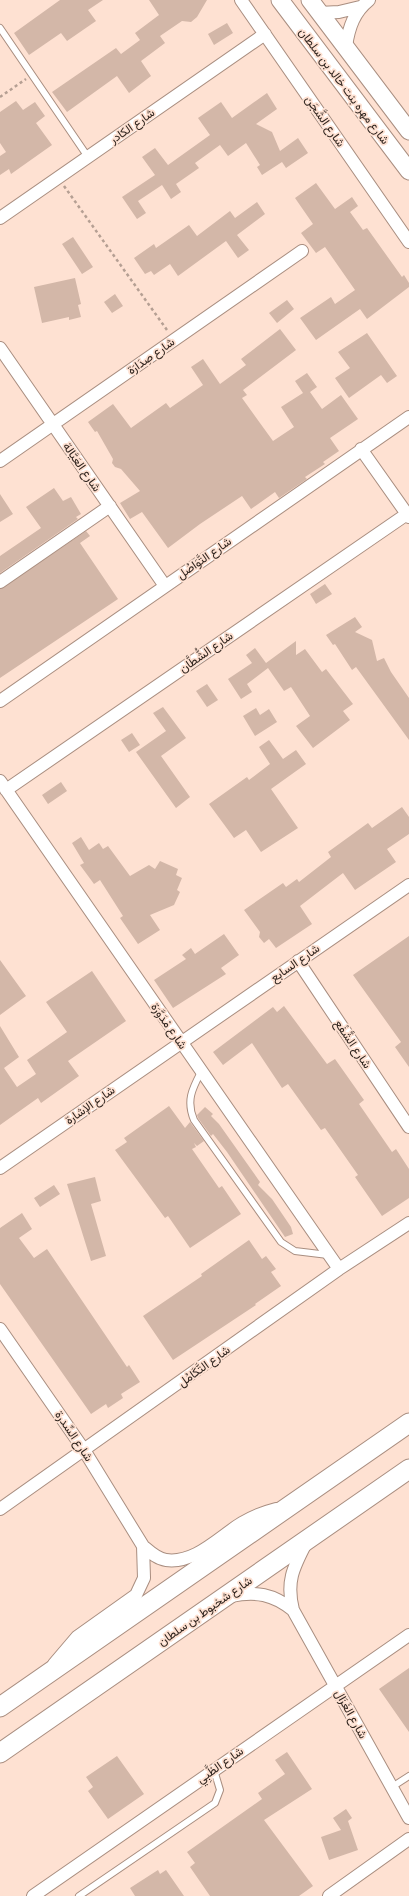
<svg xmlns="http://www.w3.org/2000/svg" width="409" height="1896" font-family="'Crimson Pro',Vazirmatn,serif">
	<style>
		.building { fill: #d3b7a8 }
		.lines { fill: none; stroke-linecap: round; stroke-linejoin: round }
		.lane-casing { stroke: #a98e80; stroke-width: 8 }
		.street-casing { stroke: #a98e80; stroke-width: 14 }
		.secondary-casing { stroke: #a98e80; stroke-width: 19 }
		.primary-casing { stroke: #a98e80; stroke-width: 21 }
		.path { stroke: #b59f93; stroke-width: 2.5; stroke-dasharray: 3 3; stroke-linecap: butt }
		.lane { stroke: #fff; stroke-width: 6 }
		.street { stroke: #fff; stroke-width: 12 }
		.secondary { stroke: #fff; stroke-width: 17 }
		.primary { stroke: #fff; stroke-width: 19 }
		.labels { text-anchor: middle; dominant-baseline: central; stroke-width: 3.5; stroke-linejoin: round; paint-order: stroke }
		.street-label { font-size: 12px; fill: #2f241e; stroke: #fee1d2 }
	</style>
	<rect width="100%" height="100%" fill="#fee1d2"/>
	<!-- building -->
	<path class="building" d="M 60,0 L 103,0 L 88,10 L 96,21 L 67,41 L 61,33 L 29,55 L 14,33 Z
		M 149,0 L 207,0 L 197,17 L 191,22 L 182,21 L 160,36 L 165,43 L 141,61 L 151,76 L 129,93 L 117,76 L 67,112 L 52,92 L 116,48 L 121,54 L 140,40 L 135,33 L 159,15 Z
		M 227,23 L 233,33 L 214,45 L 208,34 Z
		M 267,93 L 277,109 L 256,124 L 272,132 L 280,151 L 298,138 L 308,153 L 286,168 L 282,162 L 262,175 L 257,167 L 260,165 L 246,143 L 228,156 L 220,145 L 195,163 L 199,168 L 176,184 L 181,192 L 171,199 L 162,185 L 138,201 L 146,213 L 137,219 L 122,197 L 155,175 L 142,157 L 155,148 L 168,165 L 210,135 L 198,118 L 221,102 L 232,118 Z
		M 16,101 L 23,110 L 35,102 L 45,116 L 36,123 L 52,145 L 11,174 L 9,169 L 0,175 L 0,156 L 6,152 L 0,143 L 0,112 Z
		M 316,183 L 335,209 L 352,197 L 358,206 L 350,212 L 363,230 L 367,228 L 402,277 L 404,275 L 409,283 L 409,287 L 367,319 L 360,309 L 316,340 L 300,318 L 331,297 L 335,304 L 355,290 L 325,247 L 316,253 L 301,233 L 313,224 L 295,198 Z
		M 257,202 L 265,214 L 237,235 L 249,250 L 238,258 L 226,241 L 178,276 L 170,264 L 154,275 L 151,271 L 145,274 L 134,258 L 154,244 L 156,248 L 189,225 L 197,236 L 230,211 L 235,218 Z
		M 73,237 L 93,267 L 82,274 L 62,244 Z
		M 75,278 L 81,304 L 78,305 L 81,317 L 69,320 L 69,317 L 42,323 L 34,287 Z
		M 115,294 L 123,306 L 112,313 L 104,302 Z
		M 287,300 L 294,309 L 277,323 L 269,313 Z
		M 280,329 L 296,350 L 243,390 L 247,395 L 242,398 L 273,441 L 294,427 L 281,407 L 303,393 L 295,381 L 307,373 L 317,387 L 310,392 L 322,409 L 341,395 L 358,419 L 330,438 L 339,451 L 323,462 L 325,464 L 305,477 L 307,479 L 279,498 L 275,492 L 251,509 L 242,496 L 200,524 L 168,548 L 142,512 L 130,519 L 120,503 L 140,491 L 121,469 L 115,467 L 112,463 L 113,459 L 97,431 L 95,432 L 88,422 L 113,404 L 131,428 L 166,403 L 170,408 L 203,385 L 191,367 L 203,359 L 220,384 L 246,365 L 241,359 Z
		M 367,333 L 397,376 L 387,383 L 381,375 L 349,398 L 335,378 L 350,368 L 338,352 Z
		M 54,488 L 63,501 L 71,497 L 81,514 L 76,517 L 78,519 L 0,573 L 0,556 L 41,528 L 26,507 Z
		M 0,494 L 13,514 L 0,522 Z
		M 86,531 L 90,536 L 80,543 L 118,599 L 0,678 L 0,589 Z
		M 325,584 L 332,594 L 316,604 L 310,594 Z
		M 355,617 L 362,627 L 355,632 L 372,640 L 377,661 L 384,658 L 391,672 L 409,698 L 409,740 L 356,667 L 352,670 L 335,644 L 333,645 L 326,635 Z
		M 296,641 L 296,655 L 305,649 L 322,672 L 326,669 L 353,704 L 343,711 L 350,720 L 313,748 L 296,726 L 310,716 L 291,687 L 284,691 L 268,668 L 247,684 L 252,692 L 241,699 L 228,679 L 252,663 L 246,655 L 255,648 L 266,663 Z
		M 207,684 L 218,700 L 207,707 L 196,691 Z
		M 163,707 L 186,738 L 161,756 L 190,797 L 176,808 L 136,752 L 166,731 L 153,713 Z
		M 256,708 L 260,715 L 269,709 L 277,722 L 255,736 L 243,716 Z
		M 132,733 L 140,745 L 129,752 L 121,740 Z
		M 269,740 L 283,759 L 296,750 L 306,764 L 271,789 L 298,828 L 261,852 L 246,830 L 234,838 L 209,804 L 247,777 L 249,780 L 270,764 L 259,747 Z
		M 61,782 L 67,791 L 48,804 L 42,795 Z
		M 402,807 L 409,817 L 409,834 L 387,849 L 396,862 L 355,890 L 343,873 L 300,906 L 312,924 L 276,948 L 269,939 L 264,943 L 259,937 L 260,932 L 244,910 L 283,883 L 286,887 L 297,879 L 299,882 L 331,857 L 328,852 L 368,823 L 372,828 Z
		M 81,837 L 89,850 L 99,843 L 103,849 L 108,846 L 130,876 L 149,865 L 155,869 L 160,861 L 178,869 L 176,875 L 182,878 L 177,890 L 180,892 L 174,905 L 150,915 L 160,930 L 138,944 L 120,918 L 123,916 L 100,880 L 94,884 L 80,865 L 84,863 L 72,843 Z
		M 224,934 L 239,955 L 221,968 L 226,974 L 173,1008 L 154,980 L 186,959 L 182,955 L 191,948 L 195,954 Z
		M 409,936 L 409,1067 L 395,1047 L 401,1042 L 353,975 Z
		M 0,960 L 26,996 L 0,1015 Z
		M 92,971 L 126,1021 L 68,1061 L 79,1076 L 41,1103 L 38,1098 L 0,1125 L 0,1026 L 19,1057 L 4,1068 L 17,1087 L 36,1074 L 27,1060 L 67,1032 L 46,1002 Z
		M 284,1006 L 327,1064 L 335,1059 L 364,1100 L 359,1104 L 392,1152 L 396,1149 L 409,1169 L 409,1198 L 382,1216 L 355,1177 L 358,1175 L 325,1128 L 321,1130 L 288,1084 L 282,1088 L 252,1043 L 223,1065 L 213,1052 L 273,1007 L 277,1012 Z
		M 169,1106 L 185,1128 L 190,1122 L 204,1141 L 197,1146 L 194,1143 L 196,1147 L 192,1149 L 219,1188 L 222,1186 L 241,1214 L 190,1248 L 168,1216 L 165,1218 L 115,1150 L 127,1142 L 124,1138 Z
		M 205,1107 L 213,1114 L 211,1116 L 219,1124 L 260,1182 L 258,1185 L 272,1199 L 291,1227 L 293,1234 L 285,1237 L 227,1152 L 213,1134 L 211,1136 L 198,1118 L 197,1115 Z
		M 95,1177 L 101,1201 L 91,1204 L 106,1256 L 91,1261 L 67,1184 Z
		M 54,1185 L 60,1194 L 40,1207 L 34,1198 Z
		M 22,1213 L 32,1229 L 19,1238 L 34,1258 L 47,1249 L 127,1367 L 129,1365 L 140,1382 L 121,1394 L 123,1398 L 108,1408 L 106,1404 L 91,1414 L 0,1284 L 0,1228 Z
		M 249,1240 L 262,1259 L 266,1256 L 276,1269 L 271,1272 L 281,1286 L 255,1304 L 256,1305 L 173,1360 L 143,1316 L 202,1276 L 201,1274 Z
		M 409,1668 L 409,1732 L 379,1689 Z
		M 287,1752 L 312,1789 L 264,1820 L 313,1886 L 299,1896 L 210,1896 L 190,1867 L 195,1863 L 187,1852 L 262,1799 L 258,1793 L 285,1774 L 275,1760 Z
		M 117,1756 L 144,1794 L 108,1819 L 88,1791 L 93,1787 L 86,1777 Z
		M 346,1809 L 352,1818 L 348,1821 L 358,1850 L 329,1860 L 321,1837 L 341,1830 L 333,1818 Z
		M 158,1870 L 160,1874 L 166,1870 L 184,1896 L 135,1896 L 130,1888 Z"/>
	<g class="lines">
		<defs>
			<path id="lane" d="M 0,28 L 88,157
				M 201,1072 C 192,1089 186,1101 194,1120 L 281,1242 L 295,1251 L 328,1255
				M 392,1787 L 409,1776
				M 79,1896 L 215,1803 L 220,1790 L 214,1770"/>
			<path id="street" d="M 241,0 L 409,242
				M 319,13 L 339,12 L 360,7
				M 346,46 C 349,27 354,12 369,0
				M 0,218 L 265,34
				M 0,348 L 165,586
				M 361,449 L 409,517
				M 0,461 L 302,251
				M 0,582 L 110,506
				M 0,701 L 409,417
				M 0,781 L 339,1269
				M 6,790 L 407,514
				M 298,961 L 409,1127
				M 0,1168 L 409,885
				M 0,1329 L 84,1450 L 143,1546 C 150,1552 157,1559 166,1560 C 195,1564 219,1537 242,1523 C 252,1517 264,1512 276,1509
				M 0,1509 L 339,1269 L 409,1223
				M 306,1543 C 293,1568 286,1582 293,1610 L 409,1818
				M 231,1596 C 256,1591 273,1594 293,1610
				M 54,1664 L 77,1637 L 136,1595 L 144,1578 L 143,1546
				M 33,1896 L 409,1635
				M 329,1896 L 409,1839"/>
			<path id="secondary" d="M 280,0 L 409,171
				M 310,0 L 409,131"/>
			<path id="primary" d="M 0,1707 L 409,1423
				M 0,1753 L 409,1469"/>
		</defs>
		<!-- lane casing -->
		<use href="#lane" class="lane-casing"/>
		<!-- street casing -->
		<use href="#street" class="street-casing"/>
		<!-- secondary casing -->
		<use href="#secondary" class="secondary-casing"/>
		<!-- primary casing -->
		<use href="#primary" class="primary-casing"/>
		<!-- path -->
		<path class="path" d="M 0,97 L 26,79
			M 64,186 L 167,330"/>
		<!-- lane -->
		<use href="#lane" class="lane"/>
		<!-- street -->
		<use href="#street" class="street"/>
		<!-- secondary -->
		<use href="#secondary" class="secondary"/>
		<!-- primary -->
		<use href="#primary" class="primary"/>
	</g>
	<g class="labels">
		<!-- street labels -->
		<g class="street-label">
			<text transform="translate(344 86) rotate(53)">شارع مهره بنت خالد بن سلطان</text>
			<text transform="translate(325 121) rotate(55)">شارع الشَّجَن</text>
			<text transform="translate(132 126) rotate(-35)">شارع الكادر</text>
			<text transform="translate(151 356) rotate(-35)">شارع صِدَارَة</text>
			<text transform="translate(82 467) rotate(55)">شارع العَيَّالة</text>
			<text transform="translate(204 558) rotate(-35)">شارع التَّوَاصُل</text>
			<text transform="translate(206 652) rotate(-35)">شارع الشُّطَّان</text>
			<text transform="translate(295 963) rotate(-35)">شارع السابع</text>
			<text transform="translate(169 1026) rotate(55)">شارع مْدَوَّرَة</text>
			<text transform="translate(353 1044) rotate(56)">شارع الشَّفْع</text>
			<text transform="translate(90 1105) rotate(-35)">شارع الإشارة</text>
			<text transform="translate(204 1366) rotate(-36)">شارع التَّكَامُل</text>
			<text transform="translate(74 1436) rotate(56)">شارع السِّدرة</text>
			<text transform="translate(205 1611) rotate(-35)">شارع شخبوط بن سلطان</text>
			<text transform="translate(351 1714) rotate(61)">شارع الغَزَال</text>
			<text transform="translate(220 1765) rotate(-35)">شارع الظَّبِي</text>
		</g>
	</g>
</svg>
